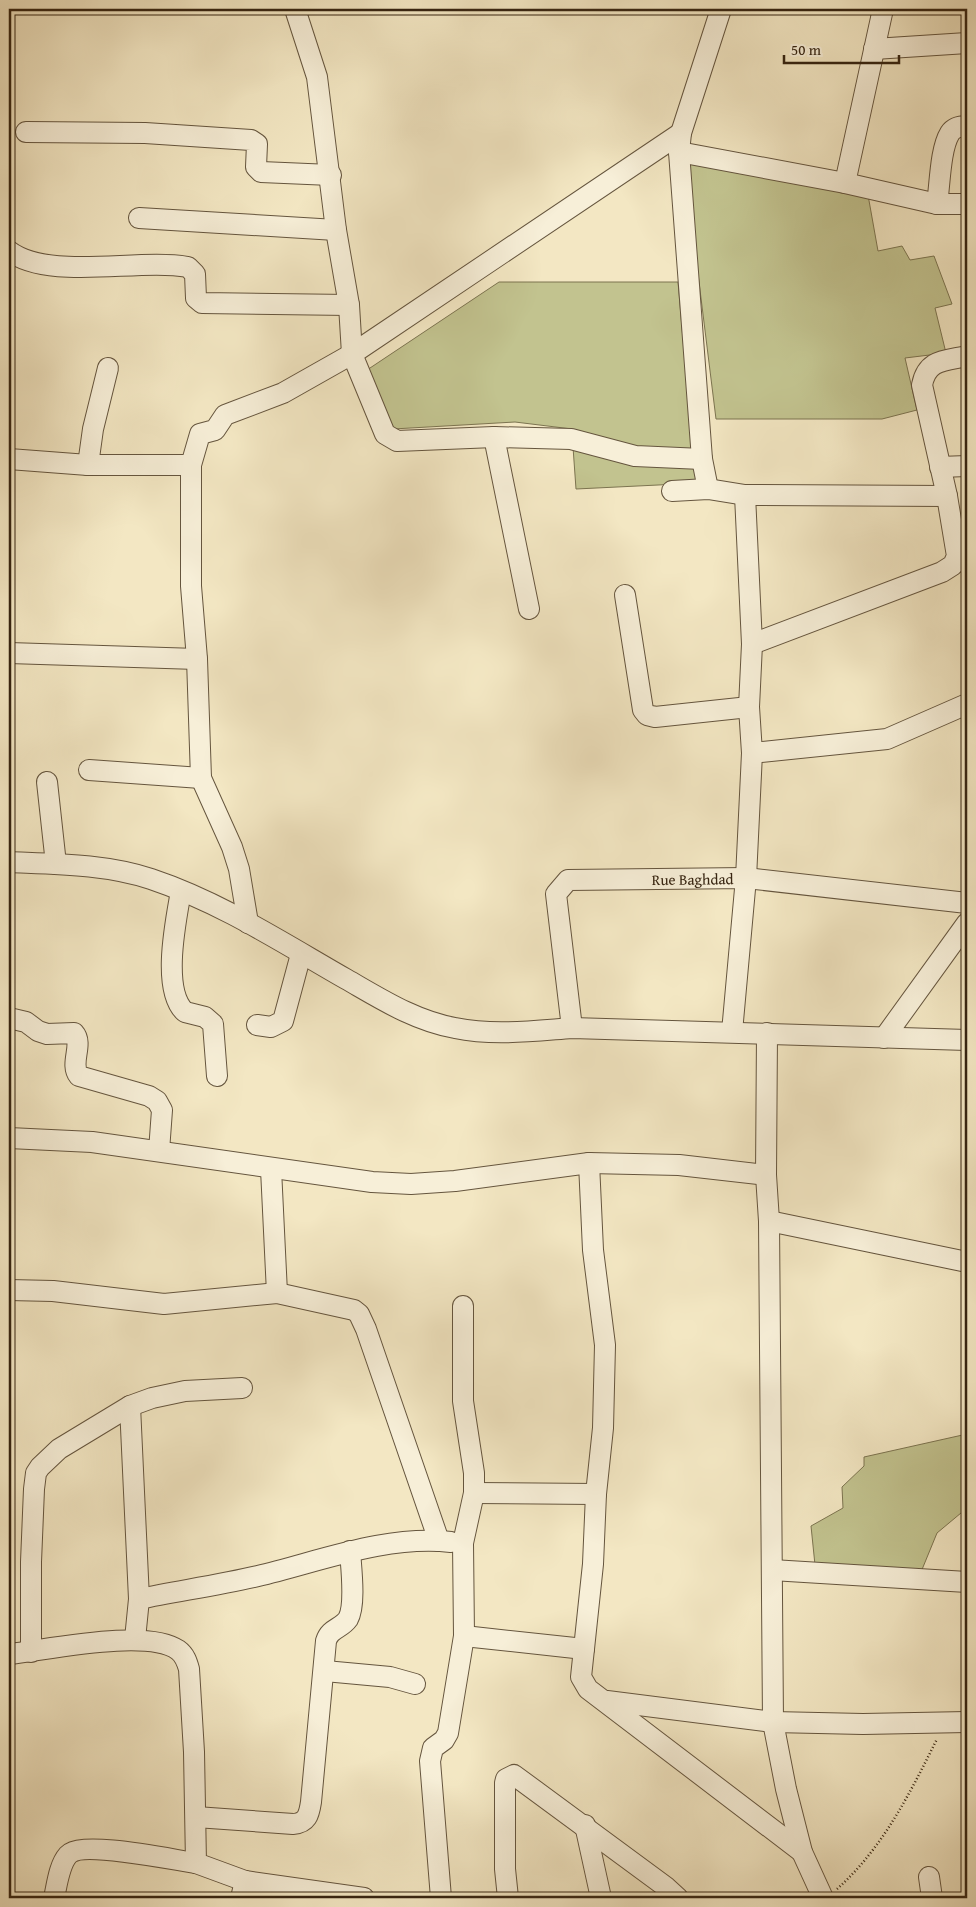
<svg xmlns="http://www.w3.org/2000/svg" width="976" height="1907" font-family="'Gentium Book Plus',serif">
	<style>
		.green { fill: #c2c38f; stroke: #7c7450 }
		.lines { fill: none; stroke-linecap: round; stroke-linejoin: round }
		.minor-casing { stroke: #65553e; stroke-width: 22 }
		.path { stroke: #362411; stroke-width: 2.5; stroke-dasharray: 1 2.5; stroke-linecap: butt }
		.minor { stroke: #f7efd8; stroke-width: 20 }
		.labels { text-anchor: middle; dominant-baseline: central; stroke-width: 4; stroke-linejoin: round; paint-order: stroke }
		.street-label { font-size: 15px; fill: #362411; stroke: #f7efd8 }
	</style>
	<rect width="100%" height="100%" fill="#f3e7c3"/>
	<filter id="stains"><feTurbulence type="fractalNoise" baseFrequency=".004" numOctaves="4"/><feColorMatrix values="0 0 0 0 .2 0 0 0 0 .09 0 0 0 0 .02 0 0 0 .5 -.17"/></filter>
	<radialGradient id="worn" r=".72"><stop offset=".6" stop-color="#630" stop-opacity="0"/><stop offset="1" stop-color="#630" stop-opacity=".3"/></radialGradient>
	<!-- green -->
	<path class="green" d="M 684,161 L 868,195 L 878,251 L 902,246 L 910,260 L 934,256 L 952,304 L 935,308 L 946,353 L 905,358 L 917,410 L 882,419 L 716,419 Z
		M 499,282 L 678,282 L 693,453 L 622,450 L 572,429 L 515,422 L 393,429 L 367,370 Z
		M 573,447 L 695,467 L 699,483 L 576,489 Z
		M 967,1434 L 967,1508 L 937,1533 L 921,1572 L 815,1565 L 811,1526 L 843,1508 L 842,1487 L 864,1466 L 864,1457 Z"/>
	<g class="lines">
		<defs>
			<g id="minor">
				<path d="M 295,9 L 317,77 L 336,230 L 349,305 L 352,354 L 385,434 L 397,441 L 494,437 L 571,439 L 635,456 L 702,459"/>
				<path d="M 874,49 L 967,43"/>
				<path d="M 26,132 L 145,133 L 251,140 L 257,144 L 256,167 L 261,172 L 331,175"/>
				<path d="M 679,152 L 845,183 L 937,204 L 967,204"/>
				<path d="M 845,183 L 883,9"/>
				<path d="M 937,204 C 940,185 940,149 950,133 C 954,127 960,126 967,126"/>
				<path d="M 139,218 L 336,230"/>
				<path d="M 9,251 C 49,281 138,258 188,267 L 195,274 L 196,298 L 202,303 L 349,305"/>
				<path d="M 494,437 L 529,609"/>
				<path d="M 9,459 L 88,465 L 191,465"/>
				<path d="M 88,465 L 93,429 L 108,368"/>
				<path d="M 940,467 L 967,466"/>
				<path d="M 708,489 L 702,459 L 679,152 L 681,133 L 721,9"/>
				<path d="M 672,491 L 708,489 L 745,495 L 947,496"/>
				<path d="M 625,595 L 643,710 L 647,715 L 655,717 L 749,707"/>
				<path d="M 752,644 L 942,572 L 953,565 L 957,556 L 947,496 L 922,385 C 927,359 945,361 967,356"/>
				<path d="M 9,653 L 197,659"/>
				<path d="M 752,753 L 887,739 L 967,704"/>
				<path d="M 89,770 L 201,778"/>
				<path d="M 47,782 L 56,864"/>
				<path d="M 9,862 C 55,864 106,864 151,879 C 220,902 283,943 346,979 C 381,999 415,1021 455,1028 C 494,1036 532,1031 572,1028 L 967,1040"/>
				<path d="M 181,891 C 176,920 161,990 185,1012 L 205,1017 L 213,1024 L 217,1076"/>
				<path d="M 248,923 L 239,869 L 232,847 L 201,778 L 197,659 L 191,586 L 191,465 L 200,434 L 215,430 L 225,415 L 283,393 L 352,354 L 681,133"/>
				<path d="M 9,1018 L 26,1022 L 38,1031 L 47,1034 L 74,1033 C 84,1044 69,1064 79,1076 L 149,1096 L 157,1101 L 162,1110 L 159,1151"/>
				<path d="M 257,1025 L 271,1027 L 283,1021 L 301,954"/>
				<path id="s1" d="M 572,1028 L 556,894 L 568,880 L 746,878 L 967,903"/>
				<path d="M 732,1032 L 746,878 L 752,753 L 749,707 L 752,644 L 745,495"/>
				<path d="M 767,1033 L 766,1175 L 769,1221 L 773,1722 L 786,1789 L 802,1852 L 823,1898"/>
				<path d="M 884,1038 L 967,923"/>
				<path d="M 9,1138 L 92,1142 L 372,1182 L 411,1184 L 455,1181 L 589,1163 L 679,1165 L 766,1175"/>
				<path d="M 589,1163 L 593,1250 L 605,1345 L 603,1428 L 596,1494 L 593,1564 L 581,1677 L 588,1689 L 802,1852"/>
				<path d="M 271,1169 L 277,1293"/>
				<path d="M 769,1221 L 967,1262"/>
				<path d="M 9,1290 L 53,1291 L 164,1304 L 277,1293 L 354,1310 L 359,1314 L 366,1329 L 439,1541"/>
				<path d="M 130,1406 L 139,1599 L 135,1639"/>
				<path d="M 474,1493 L 596,1494"/>
				<path d="M 772,1570 L 967,1582"/>
				<path d="M 139,1599 C 178,1591 219,1585 258,1576 C 321,1561 385,1535 451,1542"/>
				<path d="M 464,1636 L 584,1649"/>
				<path d="M 31,1652 L 31,1562 L 34,1489 L 36,1473 L 40,1467 L 59,1449 L 130,1406 L 152,1398 L 185,1391 L 242,1388"/>
				<path d="M 9,1654 C 47,1650 147,1628 178,1650 C 185,1655 187,1662 189,1669 L 194,1752 L 196,1863 L 245,1881 L 241,1898"/>
				<path d="M 325,1671 L 390,1677 L 415,1684"/>
				<path d="M 607,1701 L 773,1722 L 863,1724 L 967,1722"/>
				<path d="M 196,1817 L 293,1824 C 307,1823 309,1815 311,1802 L 326,1641 C 330,1628 341,1629 348,1619 C 356,1605 351,1567 350,1551"/>
				<path d="M 585,1825 L 601,1898"/>
				<path d="M 929,1877 L 932,1898"/>
				<path d="M 245,1881 L 364,1898"/>
				<path d="M 54,1898 C 57,1885 59,1865 68,1855 C 82,1840 173,1860 196,1863"/>
				<path d="M 441,1898 L 430,1761 L 433,1748 L 444,1740 L 448,1733 L 464,1636 L 463,1543 L 474,1493 L 474,1473 L 463,1401 L 463,1306"/>
				<path d="M 508,1898 L 505,1869 L 505,1783 L 506,1779 L 514,1775 L 666,1887 L 678,1898"/>
			</g>
		</defs>
		<!-- minor casing -->
		<use href="#minor" class="minor-casing"/>
		<!-- path -->
		<path class="path" d="M 837,1889 C 883,1848 910,1793 937,1739"/>
		<!-- minor -->
		<use href="#minor" class="minor"/>
	</g>
	<g class="labels">
		<!-- street labels -->
		<g class="street-label">
			<text stroke="none"><textPath href="#s1" startOffset="278">Rue Baghdad</textPath></text>
		</g>
	</g>
	<!-- margin -->
	<rect width="976" height="1907" fill="none" stroke="#f3e7c3" stroke-width="30"/>
	<rect x="10" y="10" width="956" height="1887" fill="none" stroke="#362411" stroke-width="2.5"/>
	<rect x="15" y="15" width="946" height="1877" fill="none" stroke="#362411"/>
	<!-- scale -->
	<path d="M784 55v8h115v-8" fill="none" stroke="#362411" stroke-width="2.5"/>
	<text x="791" y="55" font-size="15" fill="#362411" stroke="#f7efd8" stroke-width="4" paint-order="stroke">50 m</text>
	<rect width="100%" height="100%" filter="url(#stains)"/>
	<rect width="100%" height="100%" fill="url(#worn)"/>
</svg>
